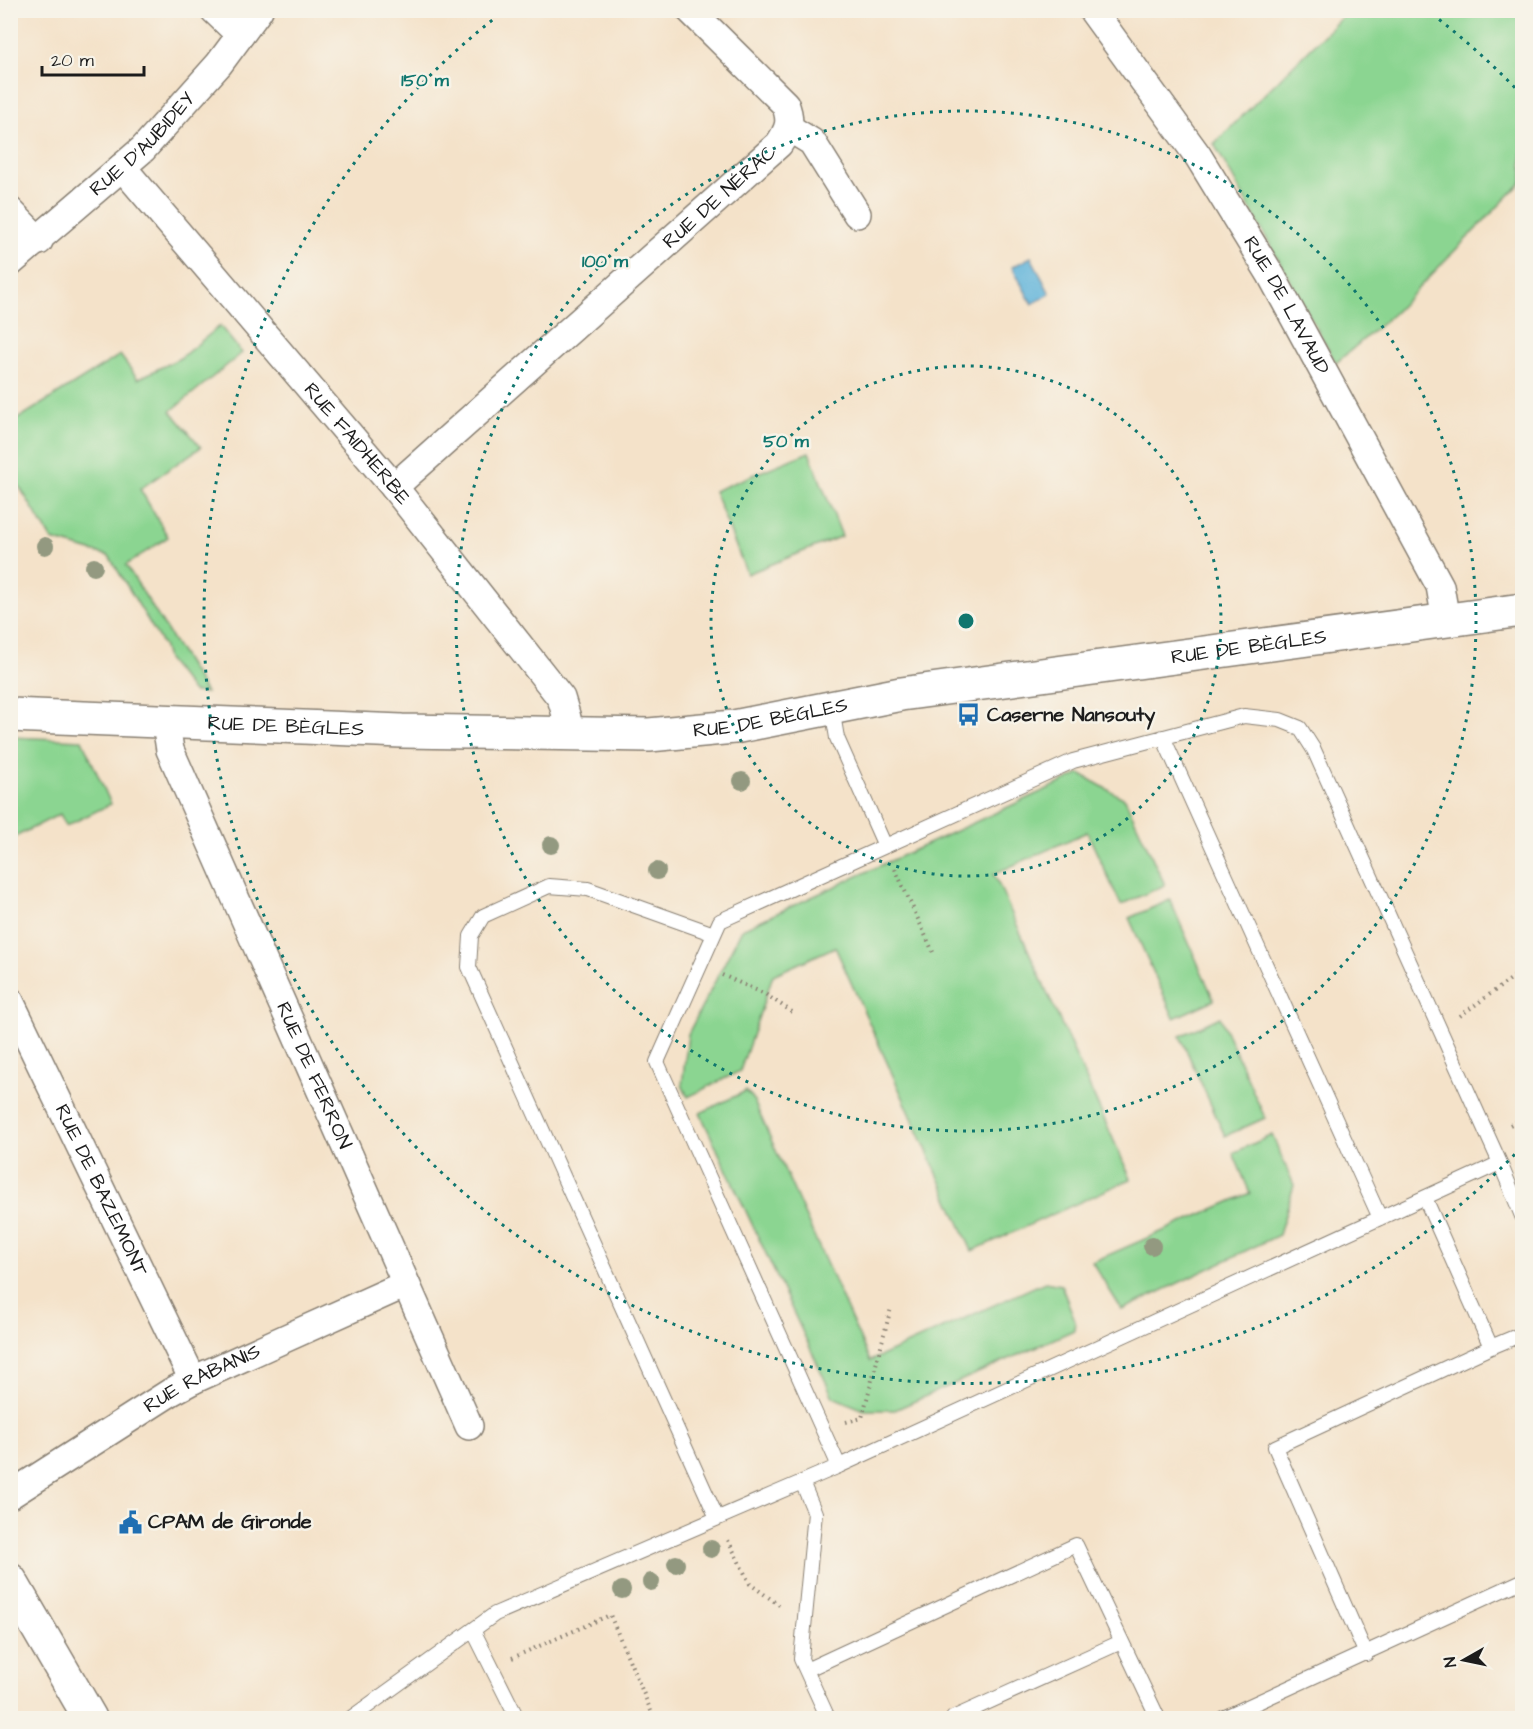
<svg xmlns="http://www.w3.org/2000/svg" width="1533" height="1729" font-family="'Architects Daughter',sans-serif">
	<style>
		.green { fill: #8bd591; stroke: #547856; stroke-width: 1.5 }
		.water { fill: #5eb3da; stroke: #3d687b; stroke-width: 1.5 }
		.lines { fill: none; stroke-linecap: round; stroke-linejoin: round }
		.service-casing { stroke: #887f72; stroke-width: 16 }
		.minor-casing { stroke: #887f72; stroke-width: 30 }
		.tertiary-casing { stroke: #887f72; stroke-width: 36 }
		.path { stroke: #887f72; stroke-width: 4; stroke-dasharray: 1.5 4.5; stroke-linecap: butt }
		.service { stroke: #fff; stroke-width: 14 }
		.minor { stroke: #fff; stroke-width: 27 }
		.tertiary { stroke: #fff; stroke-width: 33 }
		.tree { fill: #939980 }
		.ring { fill: none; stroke: #0f766e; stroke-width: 3; stroke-dasharray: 3 6 }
		.labels { text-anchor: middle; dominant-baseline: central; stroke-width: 5; stroke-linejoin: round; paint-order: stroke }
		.street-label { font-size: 20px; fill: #1c1c1c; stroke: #f7f3e8 }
		.poi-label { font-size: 20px; font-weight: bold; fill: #1c1c1c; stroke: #f7f3e8; text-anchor: start }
		.centre { fill: #0f766e; stroke: #f7f3e8; stroke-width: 3 }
		.ring-label { font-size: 18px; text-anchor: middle; font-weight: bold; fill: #0f766e; stroke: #f7f3e8; stroke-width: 5; stroke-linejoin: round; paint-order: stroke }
	</style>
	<rect width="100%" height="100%" fill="#f7f3e8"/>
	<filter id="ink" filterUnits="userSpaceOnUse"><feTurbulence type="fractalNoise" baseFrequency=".0167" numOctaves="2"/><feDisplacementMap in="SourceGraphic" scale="12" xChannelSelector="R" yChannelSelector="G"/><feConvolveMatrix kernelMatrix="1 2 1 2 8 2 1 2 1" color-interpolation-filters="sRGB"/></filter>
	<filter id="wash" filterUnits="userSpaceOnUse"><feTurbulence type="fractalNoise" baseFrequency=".008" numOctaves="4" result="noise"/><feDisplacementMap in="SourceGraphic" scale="24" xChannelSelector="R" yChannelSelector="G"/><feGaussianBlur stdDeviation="1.35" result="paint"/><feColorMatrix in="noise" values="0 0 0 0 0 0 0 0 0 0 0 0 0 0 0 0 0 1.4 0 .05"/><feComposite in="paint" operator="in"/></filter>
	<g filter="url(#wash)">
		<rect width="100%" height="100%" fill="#f4e2c9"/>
		<!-- green -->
		<path class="green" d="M 1349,10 L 1522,11 L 1522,182 L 1394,313 L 1336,363 L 1214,144 Z
			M 220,326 L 242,353 L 171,411 L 201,447 L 140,489 L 168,537 L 126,565 L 206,693 L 193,692 L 167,659 L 163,645 L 109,556 L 52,540 L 11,473 L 11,423 L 120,355 L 138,379 L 180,358 Z
			M 809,452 L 842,536 L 747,574 L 714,491 Z
			M 11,737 L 82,740 L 111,804 L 66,826 L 60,814 L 11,839 Z
			M 1080,774 L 1125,799 L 1165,885 L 1121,905 L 1087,832 L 994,874 L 1131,1179 L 972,1251 L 835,947 L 773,975 L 740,1071 L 688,1097 L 682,1085 L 688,1034 L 742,929 Z
			M 1170,900 L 1214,1000 L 1174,1018 L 1129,918 Z
			M 1220,1017 L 1265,1118 L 1225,1136 L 1180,1036 Z
			M 746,1091 L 752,1097 L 870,1361 L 1045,1282 L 1061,1285 L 1075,1320 L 1074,1330 L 895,1410 L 864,1410 L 833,1397 L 700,1113 Z
			M 1272,1135 L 1294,1185 L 1279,1235 L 1122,1310 L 1092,1262 L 1250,1193 L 1233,1153 Z"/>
		<!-- water -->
		<path class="water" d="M 1031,257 L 1050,294 L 1032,304 L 1012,267 Z"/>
	</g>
	<g filter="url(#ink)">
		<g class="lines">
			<defs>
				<path id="service" d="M 832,708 L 837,738 L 885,846
					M 1244,716 L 1280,720 L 1300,728 L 1314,750 L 1500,1163 L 839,1466 L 657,1062 L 720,921 L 1073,761 Z
					M 1163,737 L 1380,1218
					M 714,934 L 588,889 L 549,886 L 483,916 L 471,936 L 469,967 L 717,1518
					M 1500,1163 L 1522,1216
					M 1425,1198 L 1491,1347 L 1522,1334
					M 473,1630 L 517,1718
					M 1366,1654 L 1275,1447 L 1491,1347
					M 806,1670 L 1076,1545 L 1158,1718
					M 351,1718 L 495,1614 L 802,1482
					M 828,1718 L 801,1659 L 815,1513 L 802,1482 L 839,1466
					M 953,1718 L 1121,1642
					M 1223,1718 L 1522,1581"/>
				<g id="minor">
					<path d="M 214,10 L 240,35"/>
					<path id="s1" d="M 1092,10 L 1198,156 L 1271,275 L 1440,586 L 1446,621"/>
					<path d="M 789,128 L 812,142 L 857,214"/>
					<path id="s2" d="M 122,167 L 394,487 L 561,698 L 567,718 L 567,735"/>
					<path d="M 10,211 L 39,241"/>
					<path id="s3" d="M 10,263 L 143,149 L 219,64 L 259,10"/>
					<path id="s4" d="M 394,487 L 779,144 C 789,129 792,121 785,104 L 690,10"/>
					<path id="s5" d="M 168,722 L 168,737 L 170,750 L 469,1426"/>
					<path id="s6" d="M 10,1001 L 193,1380"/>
					<path id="s7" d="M 10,1495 L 171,1392 L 193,1380 L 406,1284"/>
				</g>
				<g id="tertiary">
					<path id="s8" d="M 10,715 L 402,731 L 649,735 L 734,727 L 901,694 L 1522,610"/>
					<path d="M 10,1580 L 90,1718"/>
				</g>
			</defs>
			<!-- service casing -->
			<use href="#service" class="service-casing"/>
			<!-- minor casing -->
			<use href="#minor" class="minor-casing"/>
			<!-- tertiary casing -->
			<use href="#tertiary" class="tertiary-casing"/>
			<!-- path -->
			<path class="path" d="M 895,869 L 933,952
				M 722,975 L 765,994 L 795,1014
				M 1460,1016 L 1522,971
				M 1510,1125 L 1522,1119
				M 846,1422 L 862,1418 L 891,1308
				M 728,1540 L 750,1584 L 782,1607
				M 512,1658 L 610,1615 L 654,1718"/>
			<!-- service -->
			<use href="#service" class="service"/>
			<!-- minor -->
			<use href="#minor" class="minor"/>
			<!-- tertiary -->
			<use href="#tertiary" class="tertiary"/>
		</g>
		<!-- trees -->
		<g class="tree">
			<circle cx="45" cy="546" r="9"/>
			<circle cx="94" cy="567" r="9"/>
			<circle cx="742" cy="781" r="9"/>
			<circle cx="551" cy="845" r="9"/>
			<circle cx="657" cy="871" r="9"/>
			<circle cx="1152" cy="1246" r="9"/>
			<circle cx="711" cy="1549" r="9"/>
			<circle cx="676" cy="1564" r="9"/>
			<circle cx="651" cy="1582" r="9"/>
			<circle cx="622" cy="1590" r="9"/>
		</g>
	</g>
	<!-- distance rings -->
	<g class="ring">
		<circle cx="966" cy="621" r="255"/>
		<circle cx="966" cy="621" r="510"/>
		<path d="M1521 1148A765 765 0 1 1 500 14M1432 14A765 765 0 0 1 1521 94"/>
	</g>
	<!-- icons -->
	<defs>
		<symbol id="bus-bare" viewBox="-9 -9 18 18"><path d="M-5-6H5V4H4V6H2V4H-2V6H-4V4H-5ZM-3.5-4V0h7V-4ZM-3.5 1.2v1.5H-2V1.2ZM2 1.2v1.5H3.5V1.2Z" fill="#1f6fb2" stroke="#f7f3e8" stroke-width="2.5" paint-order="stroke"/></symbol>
		<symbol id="civic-bare" viewBox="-9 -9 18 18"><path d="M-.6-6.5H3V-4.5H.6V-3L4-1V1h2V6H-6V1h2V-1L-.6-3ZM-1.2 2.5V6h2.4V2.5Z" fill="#1f6fb2" stroke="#f7f3e8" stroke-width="2.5" paint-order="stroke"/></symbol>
	</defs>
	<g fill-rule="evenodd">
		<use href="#bus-bare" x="952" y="698" width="33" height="33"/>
		<use href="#civic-bare" x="114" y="1506" width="33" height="33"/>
	</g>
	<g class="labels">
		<!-- street labels -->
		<g class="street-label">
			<text stroke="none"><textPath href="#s3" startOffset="178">RUE D'AUBIDEY</textPath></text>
			<text stroke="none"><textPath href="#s4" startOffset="436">RUE DE NÉRAC</textPath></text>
			<text stroke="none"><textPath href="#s1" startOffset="354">RUE DE LAVAUD</textPath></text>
			<text stroke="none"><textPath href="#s2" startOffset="363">RUE FAIDHERBE</textPath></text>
			<text stroke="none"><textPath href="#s8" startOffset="1246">RUE DE BÈGLES</textPath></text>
			<text stroke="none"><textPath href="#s8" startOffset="762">RUE DE BÈGLES</textPath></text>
			<text stroke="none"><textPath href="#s8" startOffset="276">RUE DE BÈGLES</textPath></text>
			<text stroke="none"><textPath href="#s5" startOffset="384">RUE DE FERRON</textPath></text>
			<text stroke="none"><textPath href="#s6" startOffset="210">RUE DE BAZEMONT</textPath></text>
			<text stroke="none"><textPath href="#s7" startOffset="225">RUE RABANIS</textPath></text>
		</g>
		<!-- poi labels -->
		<g class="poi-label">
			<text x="987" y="715">Caserne Nansouty</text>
			<text x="148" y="1522">CPAM de Gironde</text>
		</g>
	</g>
	<circle cx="966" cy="621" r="9" class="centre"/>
	<g class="ring-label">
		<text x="425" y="86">150 m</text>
		<text x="605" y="267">100 m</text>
		<text x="786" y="447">50 m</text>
	</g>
	<!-- margin -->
	<rect width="1533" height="1729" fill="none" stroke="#f7f3e8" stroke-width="36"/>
	<!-- north arrow -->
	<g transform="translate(1464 1660) rotate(261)" stroke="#f7f3e8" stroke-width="4.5" paint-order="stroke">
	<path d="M0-4.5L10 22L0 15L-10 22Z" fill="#1c1c1c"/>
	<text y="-9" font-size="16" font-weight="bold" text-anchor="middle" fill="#1c1c1c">N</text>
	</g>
	<!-- scale -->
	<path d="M42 66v9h102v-9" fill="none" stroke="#1c1c1c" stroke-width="3"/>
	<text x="51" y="66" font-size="18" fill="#1c1c1c" stroke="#f7f3e8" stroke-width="4.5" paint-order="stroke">20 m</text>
</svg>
